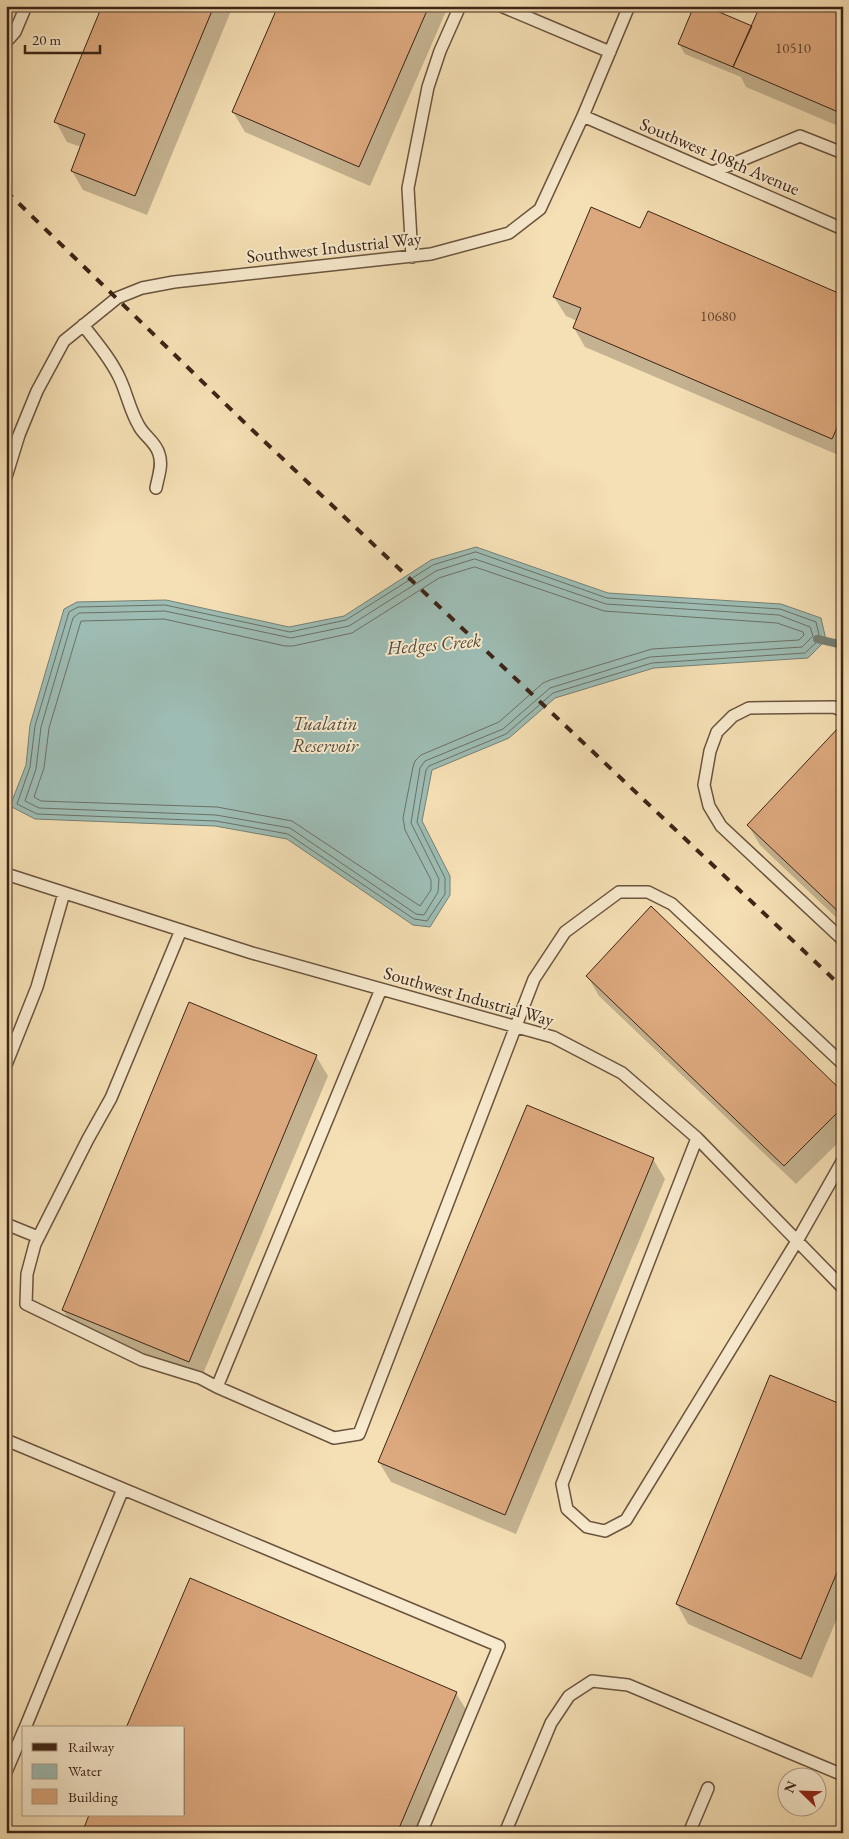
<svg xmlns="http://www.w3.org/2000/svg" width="849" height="1839" font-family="'EB Garamond',serif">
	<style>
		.water { fill: #9dbcb3; stroke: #768075 }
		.shadow { fill: #0003 }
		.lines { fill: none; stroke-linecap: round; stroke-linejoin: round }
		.shore { stroke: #6c7065; stroke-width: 1 }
		.stream { stroke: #768075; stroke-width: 8 }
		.building { fill: #dca87d; stroke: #3c2517 }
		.lane-casing { stroke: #6a543e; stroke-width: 14 }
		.lane { stroke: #f8eace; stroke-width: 11 }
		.rail { stroke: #3c2517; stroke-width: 4; stroke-dasharray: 9 9; stroke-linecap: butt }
		.labels { text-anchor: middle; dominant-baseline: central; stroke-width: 4; stroke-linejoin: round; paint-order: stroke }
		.number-label { font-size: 15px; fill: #644630 }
		.street-label { font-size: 18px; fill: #3c2517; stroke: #f8eace }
		.water-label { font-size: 19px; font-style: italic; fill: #544b3e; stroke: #f8eace }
	</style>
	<rect width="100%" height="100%" fill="#f5dfb4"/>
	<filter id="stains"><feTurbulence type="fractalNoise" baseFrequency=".004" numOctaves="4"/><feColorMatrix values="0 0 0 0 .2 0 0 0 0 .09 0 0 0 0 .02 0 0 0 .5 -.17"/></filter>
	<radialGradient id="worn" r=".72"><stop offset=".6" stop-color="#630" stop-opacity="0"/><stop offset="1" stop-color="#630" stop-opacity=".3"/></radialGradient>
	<!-- water -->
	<path class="water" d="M 476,547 L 608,593 L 781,604 L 821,618 L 826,640 L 808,658 L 654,668 L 555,698 L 509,738 L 432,770 L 422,821 L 450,876 L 450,895 L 430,927 L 413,925 L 287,839 L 215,826 L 35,819 L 10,806 L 26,765 L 30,725 L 64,609 L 77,602 L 166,600 L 289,627 L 344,616 L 431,560 Z"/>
	<!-- shadow -->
	<path class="shadow" d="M 103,6 L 233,6 L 147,215 L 83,190 L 72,171 L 81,147 L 67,142 L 56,122 Z
		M 279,6 L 446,6 L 447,9 L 370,186 L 245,132 L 233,112 Z
		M 843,6 L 843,128 L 746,87 L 741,77 L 685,54 L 679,44 Z
		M 641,230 L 843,296 L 843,457 L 585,347 L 574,328 L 577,321 L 566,316 L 554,297 Z
		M 843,730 L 843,924 L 760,845 L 748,825 Z
		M 588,977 L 843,1094 L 843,1138 L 796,1184 L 599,996 Z
		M 316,1056 L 328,1076 L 200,1381 L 75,1329 L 63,1310 Z
		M 653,1159 L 665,1179 L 516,1534 L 391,1482 L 379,1462 Z
		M 843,1406 L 843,1604 L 812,1678 L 688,1624 L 677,1604 Z
		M 456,1693 L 468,1713 L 416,1833 L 83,1833 L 184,1815 L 184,1728 Z"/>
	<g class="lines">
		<!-- shore -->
		<path class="shore" d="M 476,552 L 607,598 L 780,609 L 816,622 L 820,639 L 805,653 L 652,663 L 553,693 L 506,734 L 429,766 L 426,770 L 417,822 L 445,878 L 445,894 L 427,921 L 414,919 L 288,834 L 216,821 L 37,814 L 17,804 L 30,767 L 35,726 L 69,612 L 78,607 L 165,605 L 290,632 L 346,620 L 433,565 Z
			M 475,559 L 606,604 L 779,615 L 810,627 L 813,636 L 802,647 L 650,657 L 550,688 L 503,729 L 425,761 L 420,768 L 411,823 L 439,879 L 438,892 L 424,915 L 416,914 L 290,828 L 216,815 L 39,808 L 25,801 L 36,769 L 41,727 L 73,618 L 79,613 L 165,611 L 291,638 L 349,626 L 436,571 Z
			M 475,567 L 604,611 L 777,623 L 803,632 L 804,635 L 799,640 L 652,649 L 550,680 L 543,683 L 499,722 L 421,755 L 415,761 L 413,767 L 403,818 L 405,830 L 431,880 L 431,890 L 420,906 L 292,821 L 217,807 L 41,801 L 34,797 L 44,768 L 49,728 L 81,621 L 164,619 L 285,646 L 293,646 L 352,633 L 439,578 Z"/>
		<!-- stream -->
		<path class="stream" d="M 817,639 L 843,645"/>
	</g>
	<!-- building -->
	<path class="building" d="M 102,6 L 214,6 L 135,196 L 71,171 L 85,134 L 54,122 Z
		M 278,6 L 429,6 L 359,167 L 232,112 Z
		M 694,6 L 705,6 L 752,26 L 733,67 L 678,44 Z
		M 760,6 L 843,6 L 843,114 L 733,67 Z
		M 591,207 L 640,228 L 648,211 L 843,295 L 843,414 L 832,439 L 573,328 L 581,308 L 553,297 Z
		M 840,726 L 843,728 L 843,916 L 747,825 Z
		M 651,906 L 843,1092 L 843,1107 L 784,1166 L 586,976 Z
		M 189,1002 L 317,1055 L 189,1362 L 62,1310 Z
		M 527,1105 L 654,1158 L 505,1515 L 378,1462 Z
		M 770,1375 L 843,1405 L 843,1558 L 801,1659 L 676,1604 Z
		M 190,1578 L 457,1692 L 397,1833 L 82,1833 L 89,1815 L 184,1815 L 184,1728 L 126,1728 Z"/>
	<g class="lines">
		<defs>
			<path id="lane" d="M 501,6 L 610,52
				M 6,42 L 15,32 L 26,6
				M 583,116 L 843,229
				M 713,172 L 800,136 L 843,153
				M 412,257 L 408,188 L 428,87 L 440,51 L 460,6
				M 83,325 C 96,342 111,359 120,379 C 127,394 130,411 139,426 C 144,436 156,442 159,454 C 163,465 158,477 156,488
				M 6,477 L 19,435 L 37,391 L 64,341 L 117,298 L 142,288 L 174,282 L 431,254 L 509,233 L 540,209 L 583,116 L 629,6
				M 843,711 L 834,707 L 749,708 L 733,716 L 717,732 L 710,751 L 704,785 L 709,806 L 721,826 L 843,940
				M 6,874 L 252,953 L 553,1037 L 622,1073 L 697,1138 L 843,1288
				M 181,930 L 111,1098 L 88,1139 L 35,1244 L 27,1274 L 26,1304 L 142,1360 L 200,1378 L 217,1387 L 381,989
				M 6,1065 L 37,987 L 64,893
				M 697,1138 L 562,1484 L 567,1509 L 587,1527 L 605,1531 L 626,1520 L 797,1241 L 843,1160
				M 6,1224 L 38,1237
				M 217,1387 L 334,1438 L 359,1434 L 534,979 L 565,932 L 619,892 L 648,892 L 672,904 L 843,1064
				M 6,1440 L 499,1646 L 421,1833
				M 25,1728 L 123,1489
				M 6,1772 L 24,1730
				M 505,1833 L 551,1723 L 569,1696 L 592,1681 L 628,1685 L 843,1775
				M 689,1833 L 708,1788"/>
		</defs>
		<!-- lane casing -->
		<use href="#lane" class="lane-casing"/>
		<!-- lane -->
		<use href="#lane" class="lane"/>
		<!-- rail -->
		<path class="rail" d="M 6,191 L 246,424 L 843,988"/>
	</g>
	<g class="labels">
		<!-- number labels -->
		<g class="number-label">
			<text x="793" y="47">10510</text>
			<text x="718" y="315">10680</text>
		</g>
		<!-- street labels -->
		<g class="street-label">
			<text transform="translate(720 156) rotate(23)">Southwest 108th Avenue</text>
			<text transform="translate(334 247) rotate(-6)">Southwest Industrial Way</text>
			<text transform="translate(469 996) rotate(16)">Southwest Industrial Way</text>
		</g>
		<!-- water labels -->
		<g class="water-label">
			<text transform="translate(434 644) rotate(-5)">Hedges Creek</text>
			<text x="325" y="723">Tualatin<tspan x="325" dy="22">Reservoir</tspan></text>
		</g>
	</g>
	<!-- margin -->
	<rect width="849" height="1839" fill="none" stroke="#f5dfb4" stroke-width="25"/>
	<rect x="8" y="8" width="834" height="1824" fill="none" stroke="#3c2517" stroke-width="2.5"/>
	<rect x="12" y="12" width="824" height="1814" fill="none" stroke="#3c2517"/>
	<!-- legend -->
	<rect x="22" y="1726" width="162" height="90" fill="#f8eace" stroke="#ad9b85"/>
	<rect x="32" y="1743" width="25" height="8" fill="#3c2517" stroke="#ad9b85"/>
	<text x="68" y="1752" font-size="15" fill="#3c2517">Railway</text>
	<rect x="32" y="1764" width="25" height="15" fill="#9dbcb3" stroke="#ad9b85"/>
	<text x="68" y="1776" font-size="15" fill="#3c2517">Water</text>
	<rect x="32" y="1789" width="25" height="15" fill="#dca87d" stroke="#ad9b85"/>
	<text x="68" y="1802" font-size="15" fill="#3c2517">Building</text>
	<!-- north arrow -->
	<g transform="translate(802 1792) rotate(293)"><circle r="24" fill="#f8eace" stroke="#ad9b85"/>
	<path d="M0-4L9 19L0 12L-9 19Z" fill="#8f2418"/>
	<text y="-8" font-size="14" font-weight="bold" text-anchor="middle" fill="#3c2517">N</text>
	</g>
	<!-- scale -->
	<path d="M25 45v8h75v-8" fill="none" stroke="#3c2517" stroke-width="2.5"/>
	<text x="32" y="45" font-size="15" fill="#3c2517" stroke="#f8eace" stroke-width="4" paint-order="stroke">20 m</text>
	<rect width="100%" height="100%" filter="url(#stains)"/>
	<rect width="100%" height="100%" fill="url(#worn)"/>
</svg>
